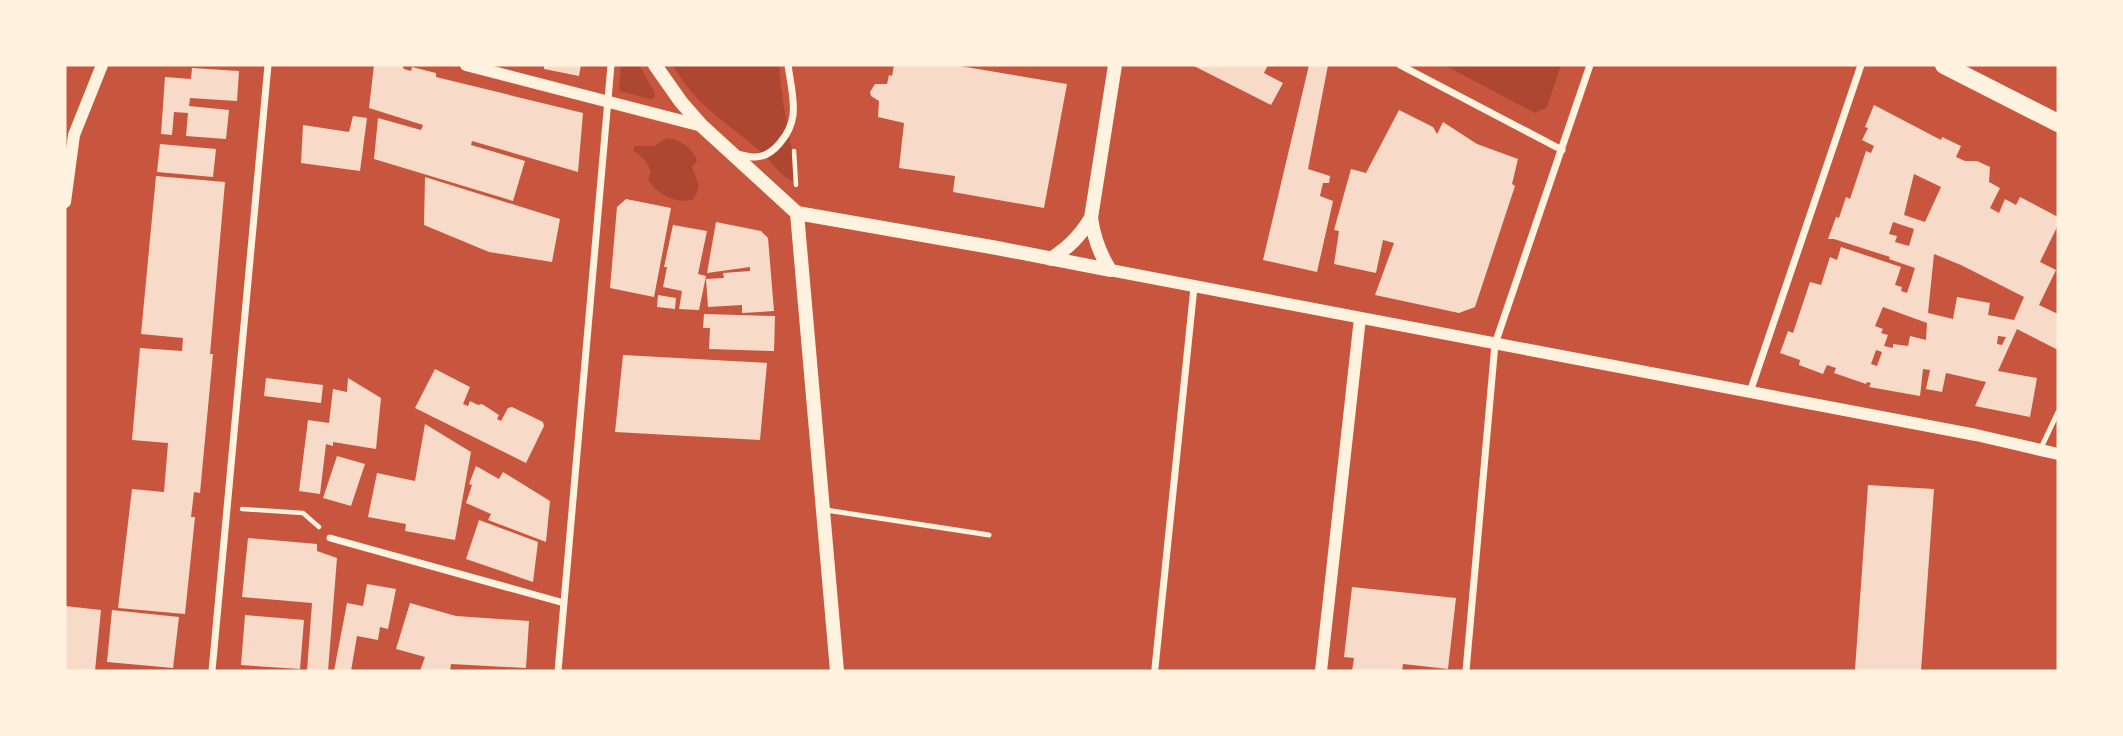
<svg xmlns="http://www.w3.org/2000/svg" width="2123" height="736" font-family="'Nunito Sans',sans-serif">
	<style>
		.green { fill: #ae4732 }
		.building { fill: #f7dbc8; fill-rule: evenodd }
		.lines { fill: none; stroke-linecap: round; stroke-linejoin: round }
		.path { stroke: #fff3e0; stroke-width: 4.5 }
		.service { stroke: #fff3e0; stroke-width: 5 }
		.minor { stroke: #fff3e0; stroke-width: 7 }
		.tertiary { stroke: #fff3e0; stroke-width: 12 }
		.secondary { stroke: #fff3e0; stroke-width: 14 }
		.primary { stroke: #fff3e0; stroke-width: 18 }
	</style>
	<rect width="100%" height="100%" fill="#c8553d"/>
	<!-- green -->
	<path class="green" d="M 621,65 L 639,65 L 655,93 L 654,98 L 650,99 L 620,91 L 619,87 Z
		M 673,65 L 779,65 C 781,104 792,141 796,179 L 793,181 C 780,177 772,161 761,152 C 728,123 695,106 673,65 Z
		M 1444,65 L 1561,65 L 1547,107 L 1535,113 Z
		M 667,138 C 680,139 693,148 697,161 L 692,167 L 699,186 L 694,199 C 677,205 656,194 648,179 L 651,172 C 648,162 642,156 633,151 L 635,146 L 654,146 Z"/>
	<!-- building -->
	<path class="building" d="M 374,65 L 402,65 L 404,69 L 411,71 L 412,67 L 436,73 L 436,77 L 583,113 L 578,172 L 472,141 L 471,145 L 525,161 L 513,201 L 374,159 L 378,118 L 421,130 L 423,125 L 369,108 Z
		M 544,65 L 581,65 L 579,76 L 544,69 Z
		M 894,65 L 954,65 L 1067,84 L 1044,208 L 953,192 L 955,176 L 899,168 L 904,123 L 878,117 L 879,101 L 871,96 L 870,92 L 875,84 L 887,84 L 889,75 L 892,76 Z
		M 1192,65 L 1268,65 L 1264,73 L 1283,83 L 1271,105 Z
		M 1309,65 L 1328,65 L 1308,169 L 1330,176 L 1329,183 L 1323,183 L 1320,196 L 1333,201 L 1317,272 L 1263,260 Z
		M 192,68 L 239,71 L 237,101 L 190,98 L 189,106 L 229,110 L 226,139 L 186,136 L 188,113 L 174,112 L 172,135 L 161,134 L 165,77 L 191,79 Z
		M 1874,105 L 1941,140 L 1942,137 L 1961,146 L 1956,157 L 1965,161 L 1977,161 L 1990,167 L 1989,182 L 2000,188 L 1990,208 L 1999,213 L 2005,199 L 2016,205 L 2020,197 L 2058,217 L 2058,225 L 2040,262 L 2056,270 L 2039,305 L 2058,314 L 2058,350 L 2017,329 L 1998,371 L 2037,378 L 2030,417 L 1975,406 L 1986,382 L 1946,373 L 1942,392 L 1926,389 L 1930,370 L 1923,369 L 1920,396 L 1869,387 L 1871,383 L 1867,382 L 1866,384 L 1834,373 L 1836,368 L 1827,365 L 1823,374 L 1799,365 L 1800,360 L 1780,353 L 1788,331 L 1793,333 L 1810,282 L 1821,285 L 1830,257 L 1837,260 L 1841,247 L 1901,267 L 1895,285 L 1902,287 L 1901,291 L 1907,293 L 1915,268 L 1889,259 L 1890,257 L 1834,239 L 1828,239 L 1836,217 L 1839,218 L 1846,197 L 1850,199 L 1866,151 L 1871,153 L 1874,146 L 1862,140 L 1868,128 L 1865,127 ZM 1914,174 L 1941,187 L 1925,222 L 1904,215 ZM 1893,222 L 1914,229 L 1909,246 L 1895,242 L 1897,236 L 1889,234 ZM 1934,254 L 1961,265 L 2024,297 L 2014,320 L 1988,315 L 1990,303 L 1957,297 L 1953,319 L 1928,313 ZM 1883,307 L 1927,323 L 1926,340 L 1910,336 L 1908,346 L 1893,344 L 1893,348 L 1884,346 L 1888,335 L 1881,333 L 1883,329 L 1875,326 ZM 1998,336 L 2006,337 L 2002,345 L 1997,344 ZM 1876,350 L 1882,352 L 1877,366 L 1871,364 Z
		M 1399,110 L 1433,127 L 1437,134 L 1443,122 L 1477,144 L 1518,159 L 1512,184 L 1515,186 L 1475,307 L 1459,313 L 1375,295 L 1394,243 L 1383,240 L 1376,273 L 1334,264 L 1339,231 L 1334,230 L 1351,169 L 1366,173 Z
		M 353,116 L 367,118 L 360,171 L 301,163 L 303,125 L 349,132 Z
		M 160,144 L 216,149 L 213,177 L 157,172 Z
		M 156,176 L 225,182 L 210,354 L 213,354 L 200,493 L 194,492 L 191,517 L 195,517 L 185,614 L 118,608 L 132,489 L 164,492 L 168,443 L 132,440 L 140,348 L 182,351 L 183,338 L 141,334 Z
		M 425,177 L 560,219 L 552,262 L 489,252 L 424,225 Z
		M 626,199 L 671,208 L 654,297 L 610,288 L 617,207 Z
		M 716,222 L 761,231 L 768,238 L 774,311 L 742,313 L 742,305 L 708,307 L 706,279 L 724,278 L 723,273 L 750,271 L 750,267 L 707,273 Z
		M 673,225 L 707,231 L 698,274 L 706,276 L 699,310 L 679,309 L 682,291 L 663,287 L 667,267 L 664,267 Z
		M 658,295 L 676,298 L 675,309 L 657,307 Z
		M 704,314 L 775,316 L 774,351 L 709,349 L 710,328 L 703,328 Z
		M 623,355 L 767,363 L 760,440 L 615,432 Z
		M 435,369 L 470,387 L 463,404 L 468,406 L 470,401 L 478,405 L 482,404 L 499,415 L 497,419 L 501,421 L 508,408 L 512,407 L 543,422 L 544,426 L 526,463 L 415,408 Z
		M 266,378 L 323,385 L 321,403 L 264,396 Z
		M 348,378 L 381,398 L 376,449 L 333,442 L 333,446 L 326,444 L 320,494 L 299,491 L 308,420 L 329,423 L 333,389 L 347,392 Z
		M 425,424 L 471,452 L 455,540 L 405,531 L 406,524 L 368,517 L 377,473 L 415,481 Z
		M 337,456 L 365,464 L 351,506 L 323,498 Z
		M 476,466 L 499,479 L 503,472 L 550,501 L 546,542 L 488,520 L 491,514 L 466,503 L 472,485 L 469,484 Z
		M 1868,485 L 1934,489 L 1921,671 L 1855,670 Z
		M 479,520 L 538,542 L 533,582 L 466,559 Z
		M 248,538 L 317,544 L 317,551 L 337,558 L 328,671 L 307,671 L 312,603 L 242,597 Z
		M 367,584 L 396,589 L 388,629 L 380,627 L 378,640 L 357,636 L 351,671 L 334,671 L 347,603 L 363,606 Z
		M 1352,587 L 1456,598 L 1448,669 L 1403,664 L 1402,671 L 1352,671 L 1354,658 L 1344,657 Z
		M 410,603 L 456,616 L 529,621 L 526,668 L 451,664 L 450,671 L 420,671 L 425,657 L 396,649 Z
		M 65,606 L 101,610 L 95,671 L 65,671 Z
		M 112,610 L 179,617 L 173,668 L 107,662 Z
		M 245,615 L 304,620 L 300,669 L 241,665 Z"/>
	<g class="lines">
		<!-- path -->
		<path class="path" d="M 794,151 L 796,185
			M 242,509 L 303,513 L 319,527"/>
		<!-- service -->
		<path class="service" d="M 2040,450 L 2058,412
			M 826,510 L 989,535"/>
		<!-- minor -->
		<path class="minor" d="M 1400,65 L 1562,150
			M 737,154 C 742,155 748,157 754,157 C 773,158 791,133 793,115 C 795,99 790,81 788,65
			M 1750,392 L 1861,65
			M 330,538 L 564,603
			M 1155,668 L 1194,287
			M 212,671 L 268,65
			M 558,671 L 611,65
			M 1466,671 L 1495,344 L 1590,65"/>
		<!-- tertiary -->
		<path class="tertiary" d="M 466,65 L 702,126
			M 65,202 L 74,135 L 102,65
			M 1110,270 L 1976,435 L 2058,454
			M 1321,671 L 1360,318"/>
		<!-- secondary -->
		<path class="secondary" d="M 655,65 L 681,102 L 702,126 L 797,213 L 997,248 L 1110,270
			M 797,213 L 837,671
			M 1051,259 C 1069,247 1080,236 1091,218
			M 1110,270 C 1099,253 1094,238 1091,218 L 1115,65"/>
		<!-- primary -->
		<path class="primary" d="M 1944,65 L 2058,123"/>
	</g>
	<!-- border -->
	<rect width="2123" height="736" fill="none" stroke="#fff3e0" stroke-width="133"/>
</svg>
